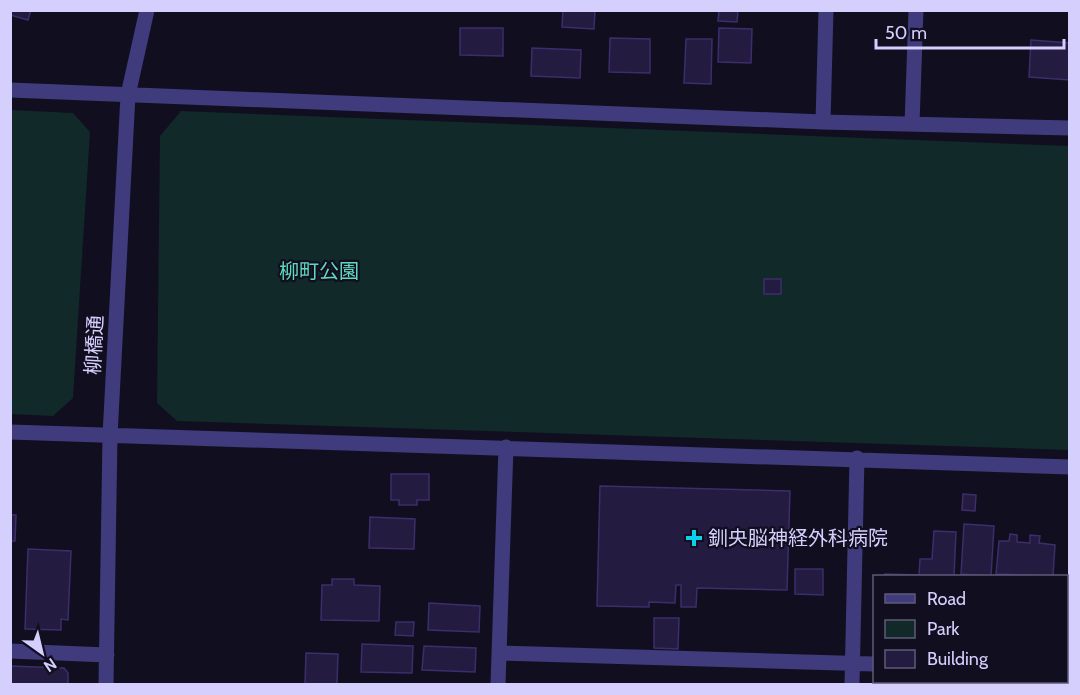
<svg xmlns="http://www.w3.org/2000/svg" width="1080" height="695" font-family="Cabin,'Noto Sans JP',sans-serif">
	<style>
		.green { fill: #112929 }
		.building { fill: #231b40; stroke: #3c2e6b; stroke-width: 1.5 }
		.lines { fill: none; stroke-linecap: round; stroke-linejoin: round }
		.minor { stroke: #3f3b7d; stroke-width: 15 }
		.poi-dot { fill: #0bcfed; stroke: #110e20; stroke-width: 2 }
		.labels { text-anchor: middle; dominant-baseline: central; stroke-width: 4.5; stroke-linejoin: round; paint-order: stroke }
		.park-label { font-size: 20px; fill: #5fd9be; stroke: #110e20 }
		.street-label { font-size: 20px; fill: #d5cffd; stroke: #110e20 }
		.poi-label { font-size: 20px; fill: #d5cffd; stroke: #110e20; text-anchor: start }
	</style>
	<rect width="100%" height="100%" fill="#110e20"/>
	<!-- green -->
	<path class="green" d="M 11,110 L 73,113 L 90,132 L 73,398 L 53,416 L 11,414 Z
		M 181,111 L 1069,146 L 1069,450 L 177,421 L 157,403 L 160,136 Z"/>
	<!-- building -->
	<path class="building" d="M 10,10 L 31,10 L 28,20 L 10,15 Z
		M 563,10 L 595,10 L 594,29 L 562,27 Z
		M 719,10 L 738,10 L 737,22 L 718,21 Z
		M 460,28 L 503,28 L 503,56 L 460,55 Z
		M 719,28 L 752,29 L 751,63 L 718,62 Z
		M 610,38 L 650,39 L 650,73 L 609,72 Z
		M 686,39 L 712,39 L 711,84 L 684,83 Z
		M 1031,40 L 1070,43 L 1070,80 L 1029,77 Z
		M 532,48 L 581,50 L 580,78 L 531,76 Z
		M 764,279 L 781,279 L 781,294 L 764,294 Z
		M 391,474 L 429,474 L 429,500 L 417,500 L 417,505 L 399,505 L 399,500 L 391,500 Z
		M 600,486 L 790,491 L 787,590 L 697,588 L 696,607 L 681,607 L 681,585 L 676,585 L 675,603 L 649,602 L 649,607 L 597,606 Z
		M 963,494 L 976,495 L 975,511 L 962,510 Z
		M 10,515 L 16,515 L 15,541 L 10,541 Z
		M 370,517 L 415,519 L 414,549 L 369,548 Z
		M 964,524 L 994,526 L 991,576 L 961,574 Z
		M 934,531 L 956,532 L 954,576 L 884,576 L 885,574 L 919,575 L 920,559 L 932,559 Z
		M 1010,534 L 1017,535 L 1017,542 L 1030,543 L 1030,535 L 1040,536 L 1039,543 L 1055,545 L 1053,576 L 996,574 L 999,541 L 1009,541 Z
		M 28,549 L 71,551 L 68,620 L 61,619 L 61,630 L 25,629 Z
		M 795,569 L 823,569 L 823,595 L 795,594 Z
		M 332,579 L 354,579 L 354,585 L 380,586 L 379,621 L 321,620 L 322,585 L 332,585 Z
		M 429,603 L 480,606 L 479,632 L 428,630 Z
		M 654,618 L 679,618 L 678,649 L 654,648 Z
		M 396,622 L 414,622 L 413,636 L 395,635 Z
		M 362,644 L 413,646 L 412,673 L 361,672 Z
		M 424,646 L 476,648 L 475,672 L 422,670 Z
		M 306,653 L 338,654 L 337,684 L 305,684 Z
		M 10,666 L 64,668 L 68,673 L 68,684 L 10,684 Z"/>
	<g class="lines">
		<!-- minor -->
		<path class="minor" d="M 10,90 L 823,122 L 1070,128
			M 823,122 L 826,10
			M 912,124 L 916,10
			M 10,432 L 1070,467
			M 10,651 L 107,655
			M 500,653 L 874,664
			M 1066,674 L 1070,674
			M 106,684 L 110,436 L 128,95 L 147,10
			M 498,684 L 506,447
			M 852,684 L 857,458"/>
	</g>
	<!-- markers -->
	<path class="poi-dot" d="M691 529h6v6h6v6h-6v6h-6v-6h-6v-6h6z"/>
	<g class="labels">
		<!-- park labels -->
		<g class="park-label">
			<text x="319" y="271">柳町公園</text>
		</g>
		<!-- street labels -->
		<g class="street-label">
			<text transform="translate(94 345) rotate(-87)">柳橋通</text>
		</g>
		<!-- poi labels -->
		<g class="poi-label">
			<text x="708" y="538">釧央脳神経外科病院</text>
		</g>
	</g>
	<!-- border -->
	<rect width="1080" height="695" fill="none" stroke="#d5cffd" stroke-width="24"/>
	<!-- legend -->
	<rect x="873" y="575" width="195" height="108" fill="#110e20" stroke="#5f5b78" stroke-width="1.5"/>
	<rect x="885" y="594" width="30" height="9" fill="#3f3b7d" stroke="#5f5b78" stroke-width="1.5"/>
	<text x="927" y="605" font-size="18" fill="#d5cffd">Road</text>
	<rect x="885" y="620" width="30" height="18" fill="#112929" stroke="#5f5b78" stroke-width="1.5"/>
	<text x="927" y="635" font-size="18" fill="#d5cffd">Park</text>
	<rect x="885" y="650" width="30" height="18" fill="#231b40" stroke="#5f5b78" stroke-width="1.5"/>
	<text x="927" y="665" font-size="18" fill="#d5cffd">Building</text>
	<!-- north arrow -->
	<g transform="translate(42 653) rotate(146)" stroke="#110e20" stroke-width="4.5" paint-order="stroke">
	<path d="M0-4.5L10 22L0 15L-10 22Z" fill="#d5cffd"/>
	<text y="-9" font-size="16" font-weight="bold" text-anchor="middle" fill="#d5cffd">N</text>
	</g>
	<!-- scale -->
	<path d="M876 39v9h188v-9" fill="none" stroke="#d5cffd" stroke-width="3"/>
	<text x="885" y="39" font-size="18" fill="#d5cffd" stroke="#110e20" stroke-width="4.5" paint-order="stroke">50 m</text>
</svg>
